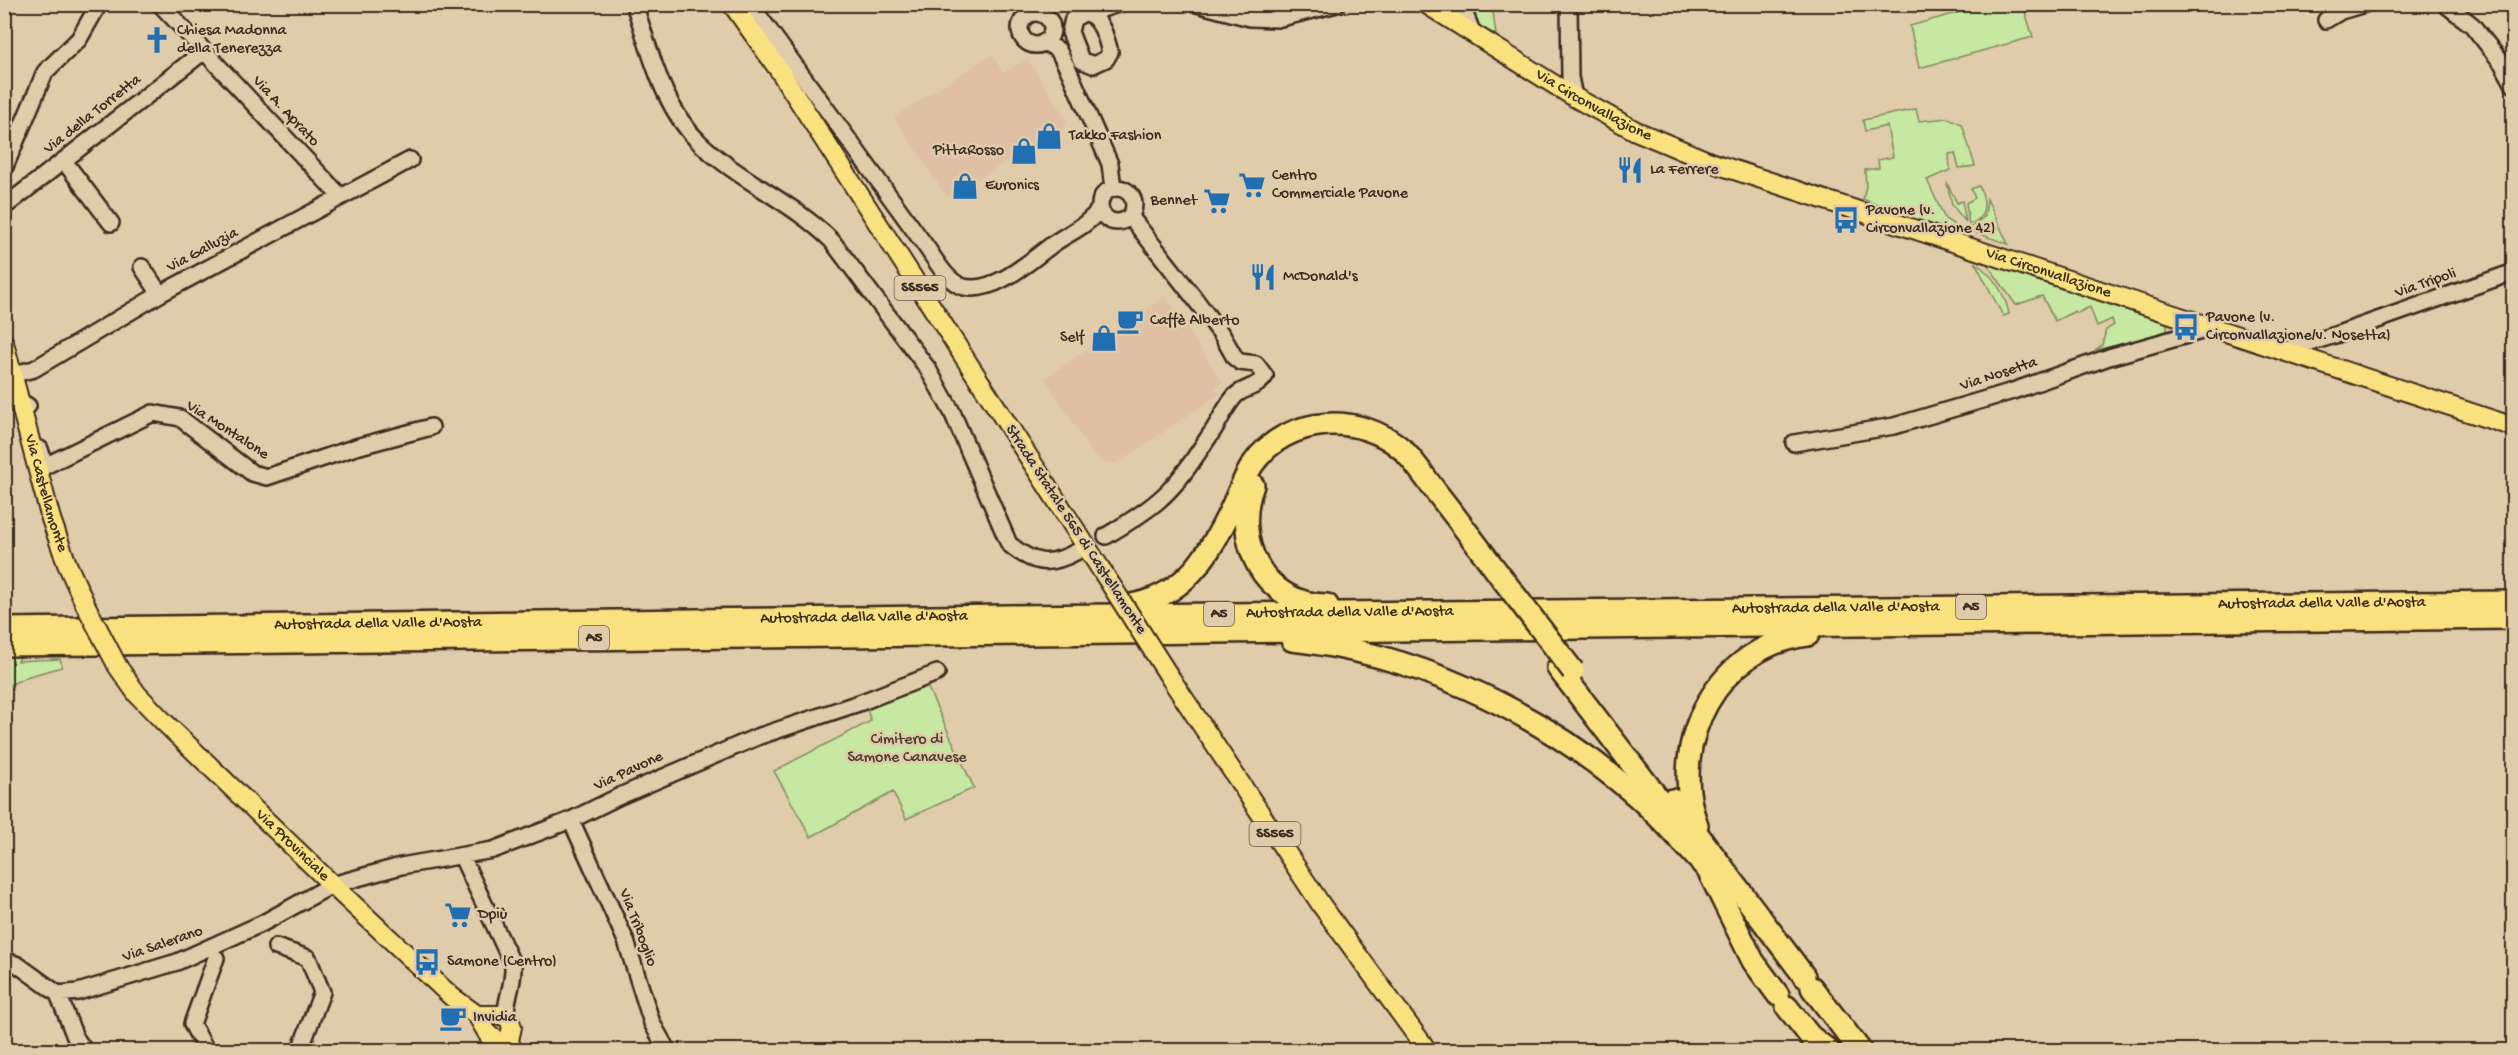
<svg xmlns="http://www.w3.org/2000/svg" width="2518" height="1055" font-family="'Gochi Hand',sans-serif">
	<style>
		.built { fill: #dfc0a4 }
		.green { fill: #c6e8a1; stroke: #808960; stroke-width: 1.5 }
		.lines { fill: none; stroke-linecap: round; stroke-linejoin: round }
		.minor-casing { stroke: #3b2a1e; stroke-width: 20 }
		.major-casing { stroke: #3b2a1e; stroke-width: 22 }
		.highway-casing { stroke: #3b2a1e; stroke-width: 26 }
		.minor { stroke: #e0cbaa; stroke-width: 15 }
		.major { stroke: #fae180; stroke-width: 18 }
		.highway { stroke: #fae180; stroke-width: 21 }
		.major-bridge-casing { stroke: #3b2a1e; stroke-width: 22; stroke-linecap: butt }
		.highway-bridge-casing { stroke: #3b2a1e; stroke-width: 26; stroke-linecap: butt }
		.major-bridge { stroke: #fae180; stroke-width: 18 }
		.highway-bridge { stroke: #fae180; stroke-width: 21 }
		.labels { text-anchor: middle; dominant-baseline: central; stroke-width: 5; stroke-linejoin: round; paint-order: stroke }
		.shield { fill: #e0cbaa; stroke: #6c5a48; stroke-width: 1.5 }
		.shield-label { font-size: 15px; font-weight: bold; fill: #3b2a1e }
		.poi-label { font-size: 16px; fill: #3b2a1e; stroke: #e0cbaa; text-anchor: start }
		.street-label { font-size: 16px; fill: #3b2a1e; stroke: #e0cbaa }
		.park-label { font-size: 16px; fill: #493d2b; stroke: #e0cbaa }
	</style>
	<rect width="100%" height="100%" fill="#e0cbaa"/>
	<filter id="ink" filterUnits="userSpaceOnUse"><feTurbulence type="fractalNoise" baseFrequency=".0167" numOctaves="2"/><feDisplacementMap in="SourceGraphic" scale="12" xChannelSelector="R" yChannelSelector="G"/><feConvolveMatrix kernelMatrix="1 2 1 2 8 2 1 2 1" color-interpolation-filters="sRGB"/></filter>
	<g filter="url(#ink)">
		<!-- built -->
		<path class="built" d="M 992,54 L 1003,73 L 1028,59 L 1067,121 L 1064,127 L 947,197 L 894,117 Z
			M 1166,296 L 1222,382 L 1215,388 L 1220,394 L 1117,463 L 1106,463 L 1093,455 L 1045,378 Z"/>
		<!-- green -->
		<path class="green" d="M 1467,5 L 1492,5 L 1496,35 L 1478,25 Z
			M 1985,5 L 2023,5 L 2033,37 L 1919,68 L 1910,26 Z
			M 1916,109 L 1919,121 L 1948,118 L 1962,124 L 1975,166 L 1959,168 L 1955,153 L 1949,154 L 1950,170 L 1927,180 L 1945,219 L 1953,224 L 1957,231 L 1952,235 L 1863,199 L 1866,186 L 1865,170 L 1879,168 L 1878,160 L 1893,157 L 1887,126 L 1865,131 L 1863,120 Z
			M 1947,183 L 1957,203 L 1962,201 L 1966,222 L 1952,205 Z
			M 1979,186 C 1986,200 1988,219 1969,224 L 1966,203 L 1975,198 L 1971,189 Z
			M 1987,199 L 2008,244 L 1971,231 L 1970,228 L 1985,216 Z
			M 1985,261 L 2033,279 L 2167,323 L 2167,334 L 2095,350 L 2102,345 L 2106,330 L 2114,325 L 2112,319 L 2097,326 L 2090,307 L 2077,313 L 2075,311 L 2055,321 L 2042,296 L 2016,305 Z
			M 1975,262 C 1992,275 2005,292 2009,314 L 2003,316 Z
			M 21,655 L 18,661 L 60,659 L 62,667 L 29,676 L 5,687 L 5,656 Z
			M 926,684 L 974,788 L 906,819 L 893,792 L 811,837 L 774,771 L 871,721 L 867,710 Z"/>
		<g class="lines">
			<defs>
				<path id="minor" d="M 160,4 L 341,197
					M 634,4 C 651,52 662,107 700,143 C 740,181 793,202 832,241 L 928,369 L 952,412 L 1009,544 C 1033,564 1048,567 1076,552
					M 748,4 L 759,16 L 927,248 C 936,261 948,283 964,287 C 995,294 1031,260 1053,244 C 1070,232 1088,226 1100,208
					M 1197,4 L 1250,18 L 1277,19 L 1337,4
					M 1461,4 L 1473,34
					M 1569,4 L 1570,77 L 1574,97
					M 2445,4 L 2472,25 L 2502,63 L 2514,85
					M 1086,12 C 1101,18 1106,37 1110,52 L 1106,59 L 1093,65 L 1081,60 L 1070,32 L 1073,19 Z
					M1020 29a16 16 0 1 1 32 0a16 16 0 1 1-32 0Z
					M 1094,15 L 1102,9 L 1118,4
					M 2326,20 L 2341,11 L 2365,4
					M 1044,42 L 1058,50 L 1069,71 L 1110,164 L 1113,188
					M 64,161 L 111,223
					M 4,169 L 45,72 L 79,39 L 99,4
					M1100 205a17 17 0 1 1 34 0a17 17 0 1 1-34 0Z
					M 4,207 L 204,51
					M 142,267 L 160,294
					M 2283,351 L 2335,335 L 2514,272
					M 14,374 L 34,369 L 160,294 L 410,160
					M 4,403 L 21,402 L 28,406
					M 1794,443 L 1894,426 L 2013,391 L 2109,357 L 2212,328
					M 40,449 L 45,466 L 153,413 L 180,418 L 252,473 L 267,477 L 356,447 L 431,427
					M 1106,536 C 1124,525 1143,514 1159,500 C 1180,482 1195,457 1210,435 C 1219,423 1225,407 1235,396 C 1244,387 1258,388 1265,376 L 1256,364 L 1240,362 L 1235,358 L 1222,335 L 1192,295 L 1130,216
					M 571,820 L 626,941 L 652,1023 L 667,1050
					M 462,857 L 513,965 C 514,986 505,1000 506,1016
					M 276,947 L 308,958 L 322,992 L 300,1050
					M 4,960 L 18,965 L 58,994 L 78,992 L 177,962 L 263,923 L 332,885 L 401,866 L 493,850 L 571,820 L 620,796 L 757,737 L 859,703 L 937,673
					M 58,994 L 75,1037 L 84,1050
					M 206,1050 L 192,1024 L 216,958"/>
				<g id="major">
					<path d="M 732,4 L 779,70 L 1104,574"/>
					<path id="s1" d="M 1426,4 L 1574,97 L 1636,131 L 1710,162 L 2514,427"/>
					<path id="s2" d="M 4,343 L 51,519 L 67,564 L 86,606"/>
					<path id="s3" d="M 118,667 L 137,694 L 162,720 L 343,895 L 452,997 L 477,1015 L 489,1036 L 502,1042 L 512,1050"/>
					<path d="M 1171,679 L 1322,906 L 1427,1050"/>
					<path d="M 477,1015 L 502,1015 L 509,1019 L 512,1027 L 509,1040 L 512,1050"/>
				</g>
				<g id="highway">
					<path d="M 1253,485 C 1232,540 1263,605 1327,605"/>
					<path d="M 1126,606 C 1185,598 1210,554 1233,505 C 1239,491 1245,476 1253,464 C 1287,415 1361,412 1403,450 C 1416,463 1426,479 1437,493 C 1459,521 1480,549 1501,577"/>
					<path id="s4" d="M 4,629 L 1008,616 L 2514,602"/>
					<path d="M 1292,640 C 1411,653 1529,707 1621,783 C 1654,809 1682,842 1711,873"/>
					<path d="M 4,645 L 2514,618"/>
					<path d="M 1558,668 L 1674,819"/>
					<path d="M 1672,800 L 1804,976"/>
					<path d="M 1697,825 C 1666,743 1719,645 1808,635"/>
					<path d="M 1704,862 L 1753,961 L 1778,995"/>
					<path d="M 1812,988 L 1860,1050"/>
					<path d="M 1787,1007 L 1810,1036 L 1828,1050"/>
				</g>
			</defs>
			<!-- minor casing -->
			<use href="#minor" class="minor-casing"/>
			<!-- major casing -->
			<use href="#major" class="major-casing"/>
			<!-- highway casing -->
			<use href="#highway" class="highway-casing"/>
			<!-- minor -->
			<use href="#minor" class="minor"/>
			<!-- major -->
			<use href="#major" class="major"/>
			<!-- highway -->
			<use href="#highway" class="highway"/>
			<defs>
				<path id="major-bridge" d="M 1104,574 L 1171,679
					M 86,606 L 118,667"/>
				<path id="highway-bridge" d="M 1501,577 L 1573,671"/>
			</defs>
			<!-- major-bridge casing -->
			<use href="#major-bridge" class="major-bridge-casing"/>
			<!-- highway-bridge casing -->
			<use href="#highway-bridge" class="highway-bridge-casing"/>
			<!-- major-bridge -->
			<use href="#major-bridge" class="major-bridge"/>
			<!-- highway-bridge -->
			<use href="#highway-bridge" class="highway-bridge"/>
		</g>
	</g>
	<!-- icons -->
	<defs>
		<symbol id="church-bare" viewBox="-9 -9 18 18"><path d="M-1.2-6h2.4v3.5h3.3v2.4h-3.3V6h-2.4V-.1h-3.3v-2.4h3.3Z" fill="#1f6fb2" stroke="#e0cbaa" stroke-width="2.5" paint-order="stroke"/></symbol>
		<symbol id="shop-bare" viewBox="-9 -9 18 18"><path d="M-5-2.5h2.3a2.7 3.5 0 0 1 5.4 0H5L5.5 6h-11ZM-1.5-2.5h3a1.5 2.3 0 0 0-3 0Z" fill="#1f6fb2" stroke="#e0cbaa" stroke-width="2.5" paint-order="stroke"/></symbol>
		<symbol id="restaurant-bare" viewBox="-9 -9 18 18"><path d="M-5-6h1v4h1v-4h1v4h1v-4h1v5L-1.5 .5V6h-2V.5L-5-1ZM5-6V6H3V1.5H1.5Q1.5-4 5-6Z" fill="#1f6fb2" stroke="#e0cbaa" stroke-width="2.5" paint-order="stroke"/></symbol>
		<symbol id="supermarket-bare" viewBox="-9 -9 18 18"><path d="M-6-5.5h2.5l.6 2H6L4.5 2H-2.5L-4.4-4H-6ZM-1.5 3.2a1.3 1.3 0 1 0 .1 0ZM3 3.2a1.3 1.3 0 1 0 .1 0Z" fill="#1f6fb2" stroke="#e0cbaa" stroke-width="2.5" paint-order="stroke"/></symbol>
		<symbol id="bus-bare" viewBox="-9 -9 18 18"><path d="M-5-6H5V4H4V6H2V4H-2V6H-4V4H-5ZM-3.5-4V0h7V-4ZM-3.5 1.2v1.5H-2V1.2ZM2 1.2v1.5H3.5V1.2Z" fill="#1f6fb2" stroke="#e0cbaa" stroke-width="2.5" paint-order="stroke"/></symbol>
		<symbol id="cafe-bare" viewBox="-9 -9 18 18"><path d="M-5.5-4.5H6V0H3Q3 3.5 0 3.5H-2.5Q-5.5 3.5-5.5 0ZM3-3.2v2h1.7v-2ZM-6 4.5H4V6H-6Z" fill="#1f6fb2" stroke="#e0cbaa" stroke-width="2.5" paint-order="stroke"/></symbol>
	</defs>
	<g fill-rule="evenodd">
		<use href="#church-bare" x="138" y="21" width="38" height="38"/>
		<use href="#shop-bare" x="1030" y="117" width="38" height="38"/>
		<use href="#shop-bare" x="1005" y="132" width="38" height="38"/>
		<use href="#restaurant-bare" x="1611" y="151" width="38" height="38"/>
		<use href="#supermarket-bare" x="1233" y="166" width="38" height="38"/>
		<use href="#shop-bare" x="946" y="167" width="38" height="38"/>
		<use href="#supermarket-bare" x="1198" y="182" width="38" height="38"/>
		<use href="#bus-bare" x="1827" y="201" width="38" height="38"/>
		<use href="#restaurant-bare" x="1244" y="258" width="38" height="38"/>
		<use href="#cafe-bare" x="1111" y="302" width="38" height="38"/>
		<use href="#bus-bare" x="2167" y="308" width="38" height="38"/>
		<use href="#shop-bare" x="1085" y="319" width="38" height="38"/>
		<use href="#supermarket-bare" x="439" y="896" width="38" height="38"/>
		<use href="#bus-bare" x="408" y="943" width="38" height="38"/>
		<use href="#cafe-bare" x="434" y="999" width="38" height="38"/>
	</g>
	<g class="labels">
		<!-- shield labels -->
		<g class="shield">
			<rect x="894.5" y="276" width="51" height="24" rx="4.5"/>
			<rect x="1956" y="595" width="30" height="24" rx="4.5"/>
			<rect x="1204" y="602" width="30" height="24" rx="4.5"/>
			<rect x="579" y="626" width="30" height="24" rx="4.5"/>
			<rect x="1249.5" y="822" width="51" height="24" rx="4.5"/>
		</g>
		<g class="shield-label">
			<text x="920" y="288">SS565</text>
			<text x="1971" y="607">A5</text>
			<text x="1219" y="614">A5</text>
			<text x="594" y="638">A5</text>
			<text x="1275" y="834">SS565</text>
		</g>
		<!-- poi labels -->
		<g class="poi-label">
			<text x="177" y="31">Chiesa Madonna<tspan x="177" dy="18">della Tenerezza</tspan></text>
			<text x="1069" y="136">Takko Fashion</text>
			<text x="1004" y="151" text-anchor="end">PittaRosso</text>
			<text x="1650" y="170">La Ferrere</text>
			<text x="1272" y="176">Centro<tspan x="1272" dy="18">Commerciale Pavone</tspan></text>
			<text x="985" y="186">Euronics</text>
			<text x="1197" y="201" text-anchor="end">Bennet</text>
			<text x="1866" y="211">Pavone (v.<tspan x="1866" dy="18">Circonvallazione 42)</tspan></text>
			<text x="1283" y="277">McDonald's</text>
			<text x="2206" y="318">Pavone (v.<tspan x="2206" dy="18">Circonvallazione/v. Nosetta)</tspan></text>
			<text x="1150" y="321">Caffè Alberto</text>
			<text x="1084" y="338" text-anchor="end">Self</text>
			<text x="478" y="915">Dpiù</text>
			<text x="447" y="962">Samone (Centro)</text>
			<text x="473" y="1018">Invidia</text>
		</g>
		<!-- street labels -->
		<g class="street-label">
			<text stroke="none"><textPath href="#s1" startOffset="196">Via Circonvallazione</textPath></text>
			<text transform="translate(285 112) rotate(47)">Via A. Aprato</text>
			<text transform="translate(93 115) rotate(-38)">Via della Torretta</text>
			<text transform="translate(203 251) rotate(-28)">Via Galluzia</text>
			<text stroke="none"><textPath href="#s1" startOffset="682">Via Circonvallazione</textPath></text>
			<text transform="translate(2426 284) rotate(-19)">Via Tripoli</text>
			<text transform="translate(1999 375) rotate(-18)">Via Nosetta</text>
			<text transform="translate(227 431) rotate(33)">Via Montalone</text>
			<text stroke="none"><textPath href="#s2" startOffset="156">Via Castellamonte</textPath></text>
			<text transform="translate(1075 530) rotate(57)">Strada Statale 565 di Castellamonte</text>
			<text stroke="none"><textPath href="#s4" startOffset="2318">Autostrada della Valle d'Aosta</textPath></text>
			<text stroke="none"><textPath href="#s4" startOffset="1832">Autostrada della Valle d'Aosta</textPath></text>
			<text stroke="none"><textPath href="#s4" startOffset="1346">Autostrada della Valle d'Aosta</textPath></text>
			<text stroke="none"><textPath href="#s4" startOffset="860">Autostrada della Valle d'Aosta</textPath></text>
			<text stroke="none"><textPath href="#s4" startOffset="374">Autostrada della Valle d'Aosta</textPath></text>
			<text transform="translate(629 772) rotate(-25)">Via Pavone</text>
			<text stroke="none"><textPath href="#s3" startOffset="250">Via Provinciale</textPath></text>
			<text transform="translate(637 928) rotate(69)">Via Triboglio</text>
			<text transform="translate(163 945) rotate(-19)">Via Salerano</text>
		</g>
		<!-- park labels -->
		<g class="park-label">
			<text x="907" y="740">Cimitero di<tspan x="907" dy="18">Samone Canavese</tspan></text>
		</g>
	</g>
	<!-- margin -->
	<rect width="2518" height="1055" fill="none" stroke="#e0cbaa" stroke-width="24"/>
	<rect x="12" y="12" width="2494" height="1031" fill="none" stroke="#3b2a1e" stroke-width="2" filter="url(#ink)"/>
</svg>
